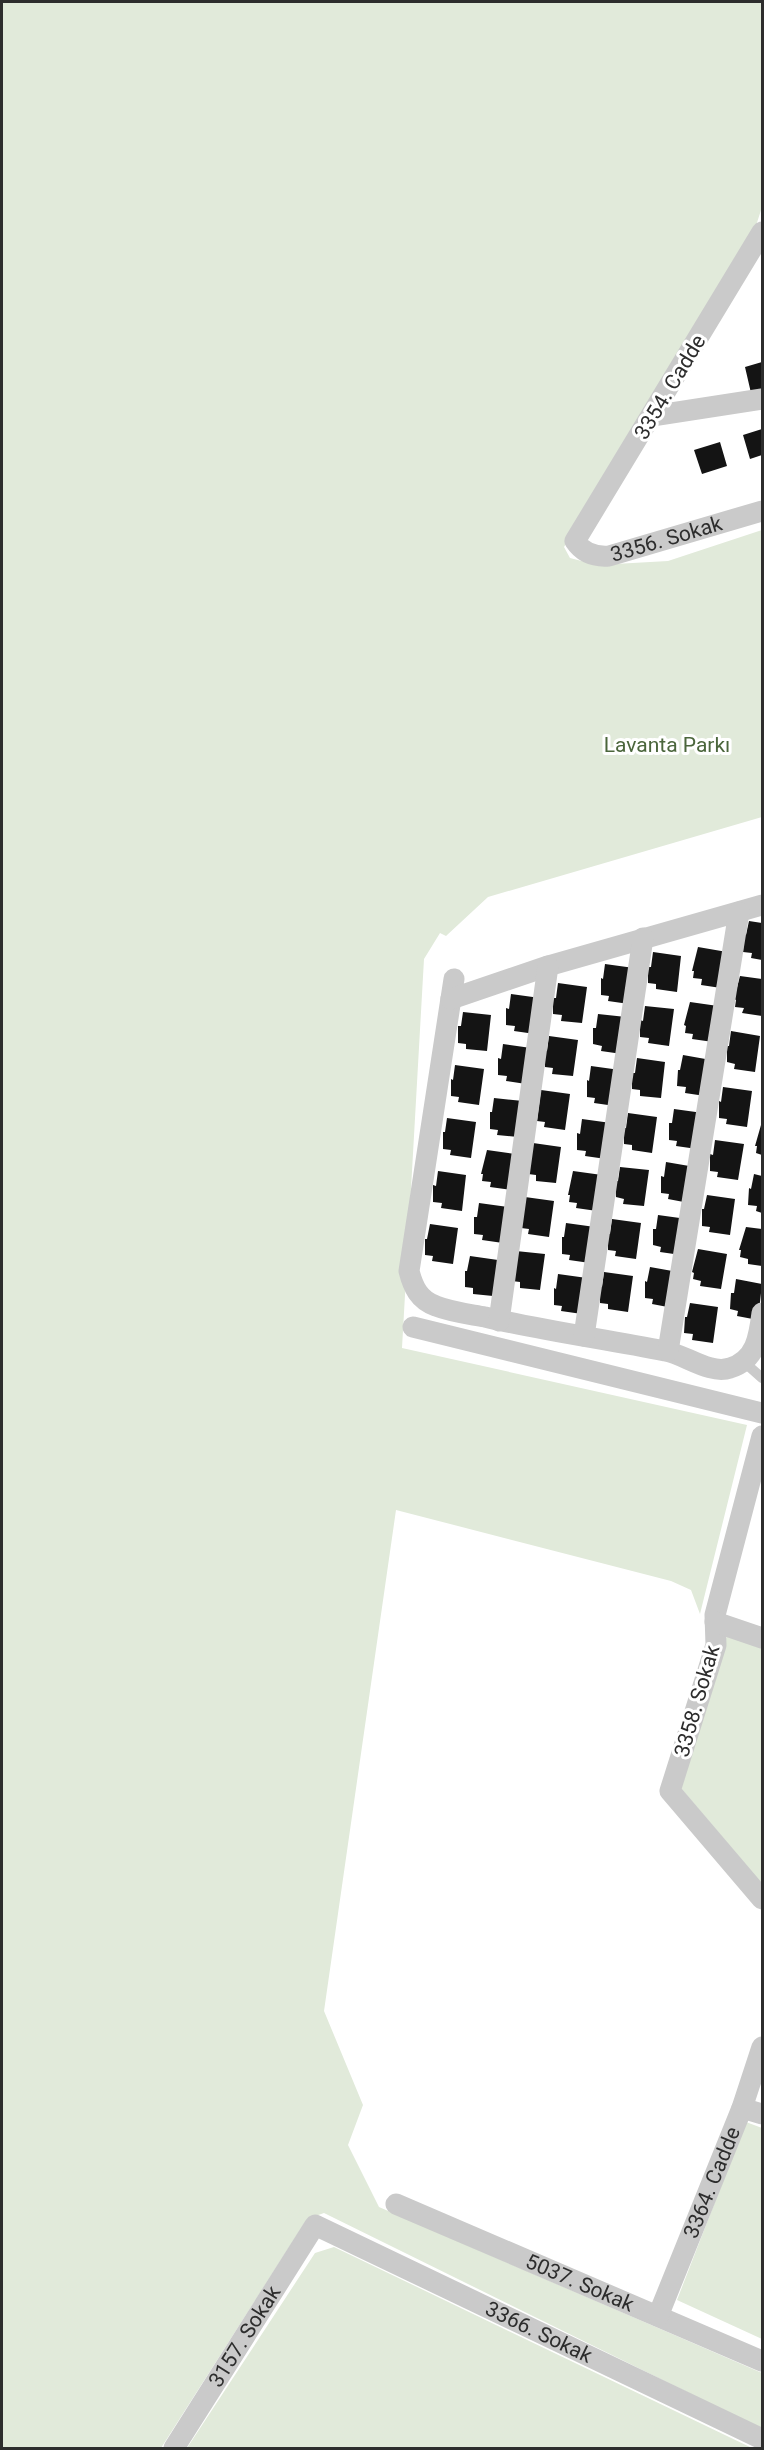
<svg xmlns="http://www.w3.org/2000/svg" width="764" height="2450" font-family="Roboto,sans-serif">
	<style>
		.green { fill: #e1eada }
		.building { fill: #141414 }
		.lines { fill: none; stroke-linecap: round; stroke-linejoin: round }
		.service { stroke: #cacaca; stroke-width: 10 }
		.minor { stroke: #cacaca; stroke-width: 21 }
		.labels { text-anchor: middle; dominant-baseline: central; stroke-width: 6; stroke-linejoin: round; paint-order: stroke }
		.street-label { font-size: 21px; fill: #2d2d2d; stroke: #fff }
		.park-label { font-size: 21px; fill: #4b663c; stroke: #fff }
	</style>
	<rect width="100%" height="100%" fill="#fff"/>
	<!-- green -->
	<path class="green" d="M 2,2 L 762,2 L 762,207 L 753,235 L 564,547 L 570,558 L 597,565 L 668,561 L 762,530 L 762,817 L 488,897 L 446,936 L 440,933 L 424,959 L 402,1348 L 747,1425 L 700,1614 L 691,1590 L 671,1581 L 396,1510 L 324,2011 L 363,2105 L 348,2145 L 379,2207 L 762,2373 L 762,2429 L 324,2213 L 307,2219 L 161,2448 L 2,2448 Z
		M 728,1632 L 762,1645 L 762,1884 L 680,1787 Z
		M 746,2122 L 762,2128 L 762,2339 L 677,2300 Z
		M 334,2247 L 752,2448 L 187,2448 L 315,2253 Z"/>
	<!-- building -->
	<path class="building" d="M 762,362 L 762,390 L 751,393 L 745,367 Z
		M 762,429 L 762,455 L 750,459 L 743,435 Z
		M 720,442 L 727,466 L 702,474 L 694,450 Z
		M 749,921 L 762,923 L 762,960 L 751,958 L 752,953 L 743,952 L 744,935 L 746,935 Z
		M 698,947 L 727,952 L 721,988 L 701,985 L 702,979 L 693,978 L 694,971 L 692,971 Z
		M 653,952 L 681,956 L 677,992 L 656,989 L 656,984 L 648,983 L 648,967 L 651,967 Z
		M 605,964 L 634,968 L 629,1004 L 608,1001 L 609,996 L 601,995 L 601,978 L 603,979 Z
		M 740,976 L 762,979 L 762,1016 L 742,1013 L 744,1008 L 735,1007 L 736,1000 L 734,999 Z
		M 558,983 L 587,987 L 582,1023 L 561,1021 L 562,1015 L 553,1014 L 553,998 L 556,998 Z
		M 511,994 L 540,998 L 535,1034 L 514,1031 L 515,1026 L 506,1025 L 506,1008 L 509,1009 Z
		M 690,1002 L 718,1006 L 713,1042 L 692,1039 L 693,1034 L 685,1033 L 686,1026 L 684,1025 Z
		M 645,1006 L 674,1009 L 669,1046 L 648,1043 L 649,1038 L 640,1037 L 640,1020 L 643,1021 Z
		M 463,1012 L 491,1015 L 487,1051 L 466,1049 L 466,1044 L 458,1043 L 458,1026 L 461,1026 Z
		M 598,1014 L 626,1017 L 622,1054 L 601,1051 L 602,1046 L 593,1044 L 593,1028 L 596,1028 Z
		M 731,1031 L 760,1036 L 755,1072 L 734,1069 L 735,1064 L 727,1062 L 727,1046 L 729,1046 Z
		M 549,1036 L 578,1040 L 573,1076 L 552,1074 L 553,1068 L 545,1067 L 545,1051 L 547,1051 Z
		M 503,1044 L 531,1048 L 526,1084 L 506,1081 L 507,1076 L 498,1075 L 498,1058 L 501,1059 Z
		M 683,1055 L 711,1060 L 705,1096 L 685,1093 L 686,1087 L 677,1086 L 678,1070 L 680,1070 Z
		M 637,1058 L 665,1062 L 661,1098 L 640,1096 L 640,1090 L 632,1089 L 632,1073 L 635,1073 Z
		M 455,1065 L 484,1069 L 479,1105 L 458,1102 L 459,1097 L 451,1096 L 451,1079 L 453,1080 Z
		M 591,1066 L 620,1070 L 615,1106 L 594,1103 L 595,1098 L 587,1097 L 587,1080 L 589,1081 Z
		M 723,1087 L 752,1091 L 747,1127 L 726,1124 L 727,1119 L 719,1118 L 719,1101 L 721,1102 Z
		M 541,1090 L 570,1094 L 565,1130 L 544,1127 L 545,1122 L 537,1121 Z
		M 494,1098 L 523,1101 L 518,1137 L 497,1135 L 498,1130 L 490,1129 L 490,1112 L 492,1112 Z
		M 674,1109 L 703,1113 L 697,1149 L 676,1146 L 677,1141 L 669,1140 L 669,1123 L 672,1123 Z
		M 628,1113 L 657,1117 L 652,1153 L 632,1150 L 632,1145 L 624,1144 L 624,1128 L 626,1128 Z
		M 447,1118 L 476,1122 L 471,1158 L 450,1155 L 451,1150 L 443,1149 L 443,1132 L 445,1132 Z
		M 582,1119 L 611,1123 L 606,1159 L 585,1156 L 586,1151 L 577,1150 L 577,1133 L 580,1134 Z
		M 761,1125 L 762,1125 L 762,1155 L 756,1153 L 757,1146 L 755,1146 Z
		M 715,1140 L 744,1144 L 738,1180 L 717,1177 L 718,1172 L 710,1171 L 710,1154 L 713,1155 Z
		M 533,1143 L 561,1147 L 556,1183 L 536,1181 L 536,1175 L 528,1174 Z
		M 487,1150 L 515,1154 L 511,1190 L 490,1187 L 491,1182 L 482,1181 L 483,1174 L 481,1174 Z
		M 666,1162 L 695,1167 L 689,1203 L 668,1199 L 669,1194 L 661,1193 L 661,1176 L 664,1177 Z
		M 620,1167 L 649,1170 L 644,1206 L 623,1204 L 624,1199 L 616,1197 L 615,1181 L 618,1181 Z
		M 438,1171 L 466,1175 L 462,1211 L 441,1208 L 442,1203 L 433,1202 L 433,1185 L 436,1186 Z
		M 573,1171 L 602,1175 L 597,1211 L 576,1208 L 577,1203 L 569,1202 L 570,1195 L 568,1195 Z
		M 754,1174 L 762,1176 L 762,1213 L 756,1211 L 757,1206 L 748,1205 L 749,1188 L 751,1189 Z
		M 707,1195 L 735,1199 L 730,1235 L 709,1232 L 710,1227 L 702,1226 L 702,1209 L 704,1209 Z
		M 525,1197 L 554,1201 L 549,1237 L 528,1234 L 529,1229 L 521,1228 Z
		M 479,1203 L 508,1207 L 503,1243 L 482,1240 L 483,1235 L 474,1234 L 474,1217 L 477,1217 Z
		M 658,1215 L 687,1219 L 681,1255 L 660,1252 L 661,1247 L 653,1245 L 653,1229 L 656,1229 Z
		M 612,1219 L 641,1223 L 636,1259 L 615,1256 L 616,1251 L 608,1250 L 608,1233 L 610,1234 Z
		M 566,1223 L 595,1227 L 590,1263 L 569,1260 L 570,1255 L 562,1254 L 562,1237 L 564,1237 Z
		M 430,1224 L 458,1228 L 453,1264 L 432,1261 L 433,1256 L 425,1255 L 425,1239 L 427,1239 Z
		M 746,1227 L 762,1229 L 762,1266 L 748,1264 L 748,1259 L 740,1257 L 741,1250 L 739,1250 Z
		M 698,1249 L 727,1254 L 721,1289 L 700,1286 L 701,1281 L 693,1279 L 694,1273 L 692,1272 Z
		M 516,1251 L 545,1254 L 540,1290 L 520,1288 L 520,1282 L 512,1281 Z
		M 470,1256 L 498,1260 L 493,1296 L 473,1294 L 473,1288 L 465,1287 L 465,1271 L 467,1271 Z
		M 650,1267 L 678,1272 L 673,1308 L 652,1304 L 653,1299 L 645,1298 L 645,1281 L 647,1282 Z
		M 604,1272 L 633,1276 L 628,1312 L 608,1309 L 608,1304 L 600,1303 L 600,1287 L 602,1287 Z
		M 558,1274 L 587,1278 L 582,1314 L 561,1311 L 562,1306 L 554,1305 L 554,1288 L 556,1289 Z
		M 736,1279 L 762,1284 L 758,1320 L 737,1316 L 738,1311 L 730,1309 L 731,1293 L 734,1293 Z
		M 690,1303 L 718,1307 L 713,1343 L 692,1340 L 693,1334 L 684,1333 L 685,1317 L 687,1317 Z"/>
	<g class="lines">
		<!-- service -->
		<path class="service" d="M 744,1362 L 762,1378"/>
		<!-- minor -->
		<g class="minor">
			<path id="s1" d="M 762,232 L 575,541 C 583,553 595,557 609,556 L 762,511"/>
			<path d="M 652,416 L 762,399"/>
			<path d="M 454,979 L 409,1271 C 413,1287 419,1300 436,1306 C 451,1312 469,1314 485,1317 C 544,1331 605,1339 665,1351 C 684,1354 710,1375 730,1368 C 756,1360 759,1337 762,1313"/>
			<path d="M 451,999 L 548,966 L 762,905"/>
			<path d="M 499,1321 L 548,966"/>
			<path d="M 413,1327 L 762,1413"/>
			<path d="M 584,1336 L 643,938"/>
			<path d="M 668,1351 L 739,912"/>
			<path d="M 762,1436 L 715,1615 L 716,1645 L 670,1791 L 762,1899"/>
			<path d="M 715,1622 L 762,1638"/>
			<path d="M 742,2108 L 762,2114"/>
			<path id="s2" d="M 396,2204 L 762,2361"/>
			<path id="s3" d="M 658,2316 L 742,2108 L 762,2047"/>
			<path id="s4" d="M 174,2448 L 315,2225 L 762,2439"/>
		</g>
	</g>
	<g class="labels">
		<!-- street labels -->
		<g class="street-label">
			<text transform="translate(670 387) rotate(-59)">3354. Cadde</text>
			<text stroke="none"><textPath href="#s1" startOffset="460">3356. Sokak</textPath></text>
			<text transform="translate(697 1701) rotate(-74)">3358. Sokak</text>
			<text stroke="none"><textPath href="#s3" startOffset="144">3364. Cadde</textPath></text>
			<text stroke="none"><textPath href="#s2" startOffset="200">5037. Sokak</textPath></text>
			<text stroke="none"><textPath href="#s4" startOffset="512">3366. Sokak</textPath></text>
			<text stroke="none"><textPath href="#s4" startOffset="132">3157. Sokak</textPath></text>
		</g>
		<!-- park labels -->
		<g class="park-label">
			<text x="667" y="745">Lavanta Parkı</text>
		</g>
	</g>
	<!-- border -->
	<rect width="764" height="2450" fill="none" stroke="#2d2d2d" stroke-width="6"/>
</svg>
